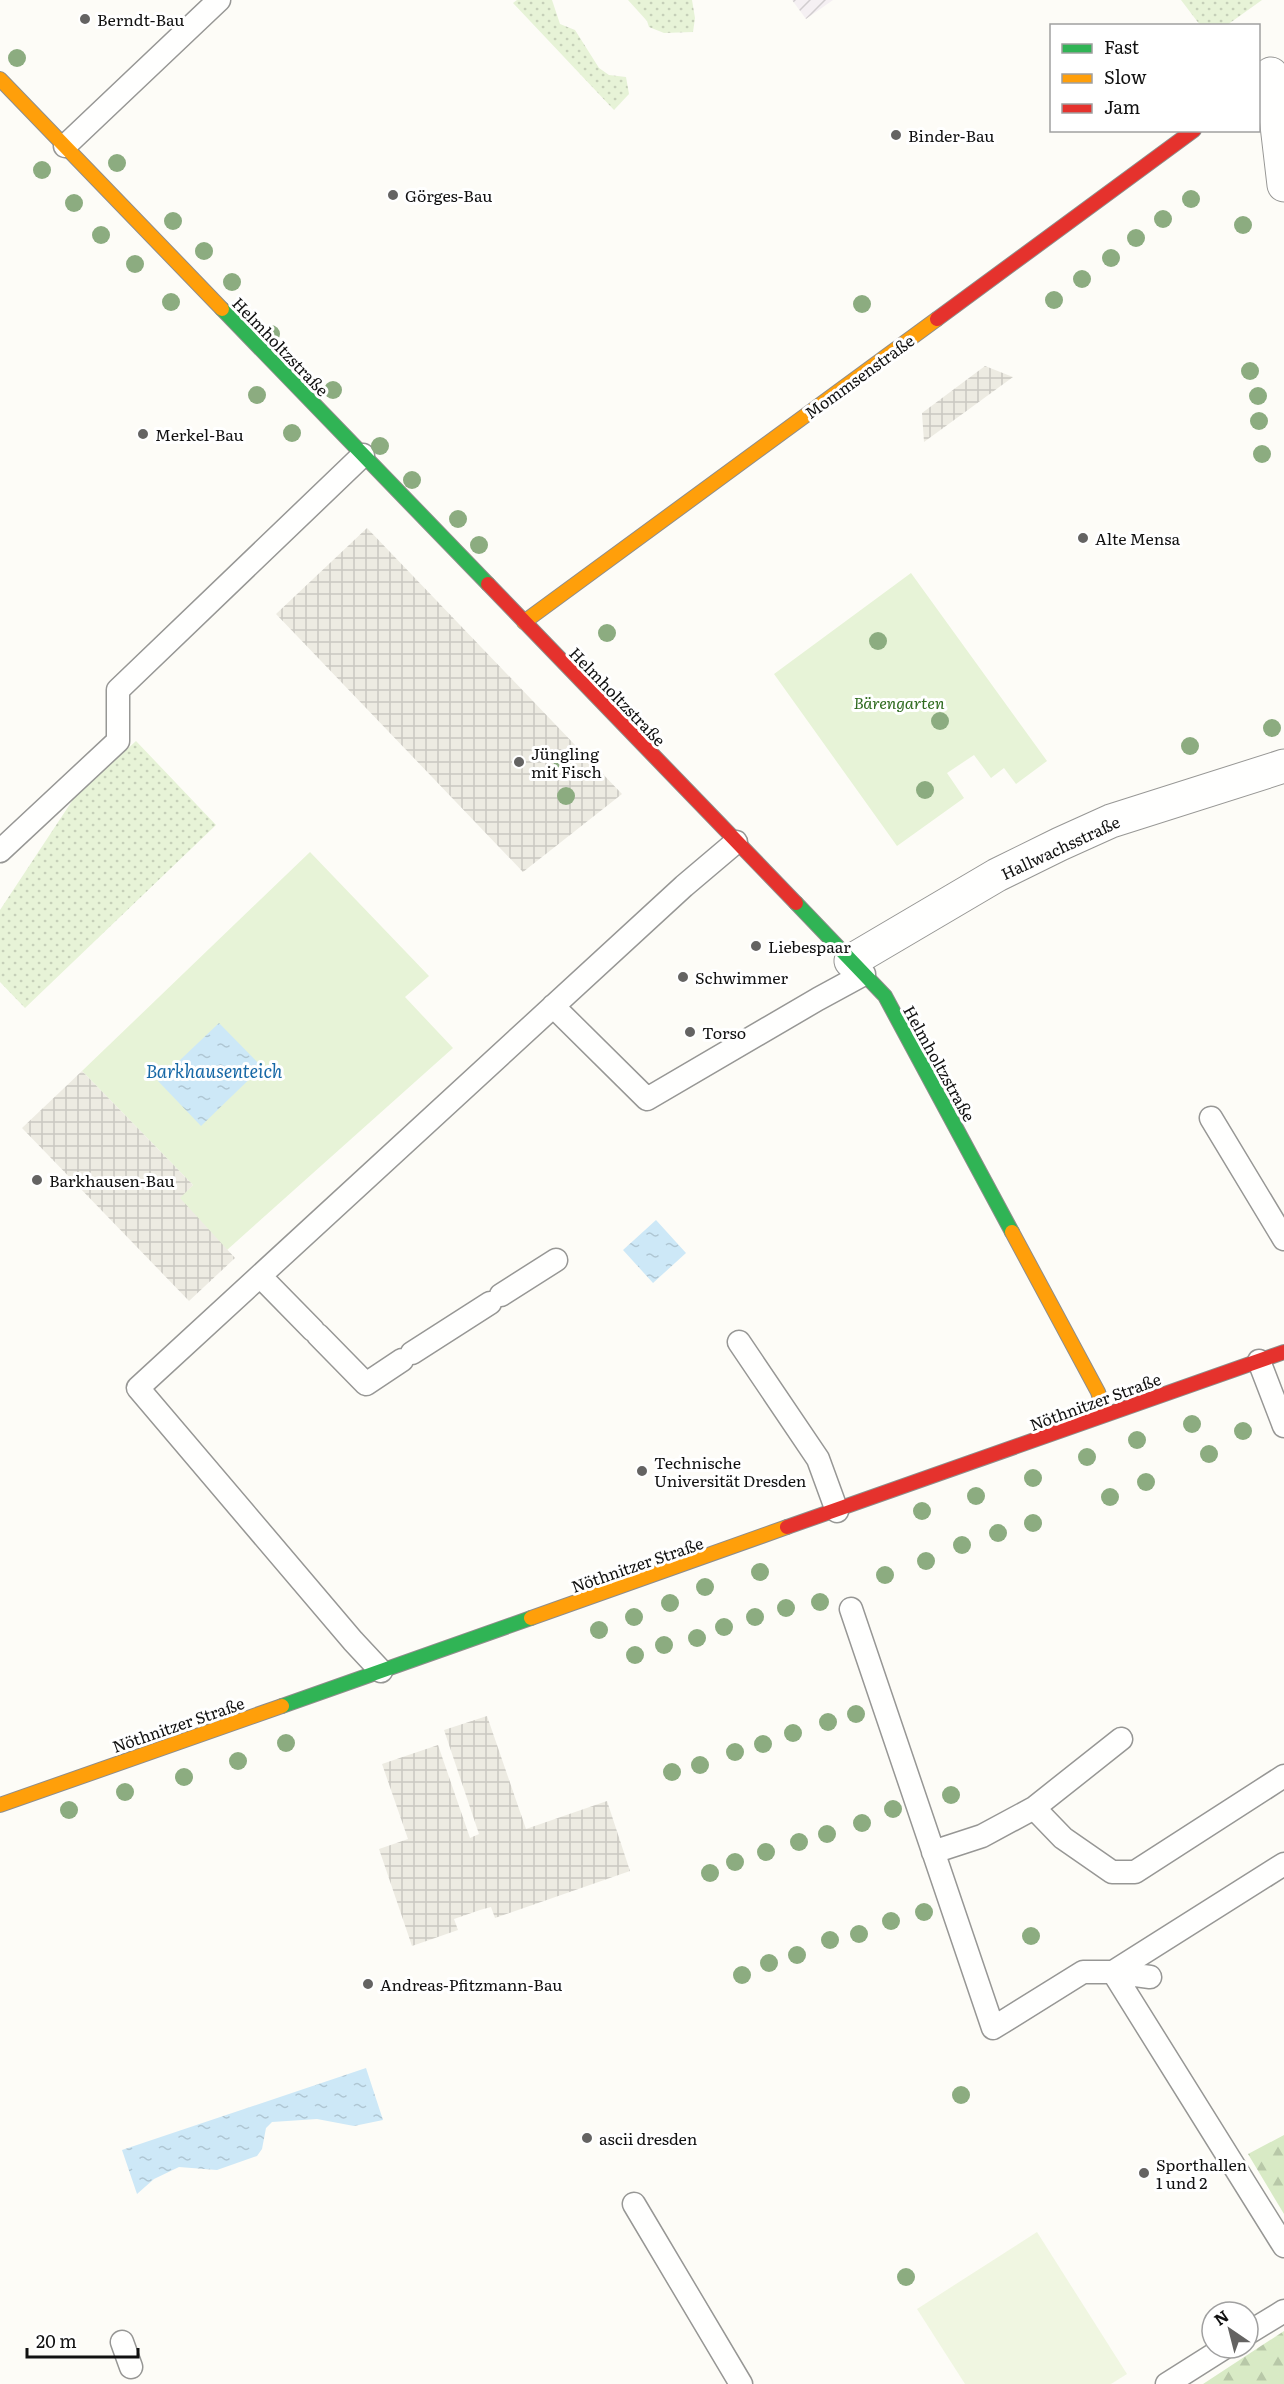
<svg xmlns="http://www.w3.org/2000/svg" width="1284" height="2384" font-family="Literata,serif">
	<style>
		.industrial { fill: url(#industrial-furrows) }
		.grass { fill: url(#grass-dots) }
		.forest { fill: url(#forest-firs) }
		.park { fill: #e7f3d7 }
		.pitch { fill: #f0f6e1 }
		.plaza { fill: url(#plaza-grid) }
		.water { fill: url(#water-ripples) }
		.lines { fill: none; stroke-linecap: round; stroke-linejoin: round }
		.lane-casing { stroke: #979795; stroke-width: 25 }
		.street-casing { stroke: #979795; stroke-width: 35 }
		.fast-casing { stroke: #8e8d8b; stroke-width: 16 }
		.slow-casing { stroke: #8e8d8b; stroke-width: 16 }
		.jam-casing { stroke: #8e8d8b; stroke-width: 16 }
		.lane { stroke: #fffffe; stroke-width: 22 }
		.street { stroke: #fffffe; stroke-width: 33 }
		.fast { stroke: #30b455; stroke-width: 14 }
		.slow { stroke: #ff9f0a; stroke-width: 14 }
		.jam { stroke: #e5322d; stroke-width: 14 }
		.tree { fill: #8cac80 }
		.poi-dot { fill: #646362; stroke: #fff; stroke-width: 2 }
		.labels { text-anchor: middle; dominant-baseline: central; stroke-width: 6; stroke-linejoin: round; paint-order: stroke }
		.poi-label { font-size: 16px; fill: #111; stroke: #fff; text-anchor: start }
		.street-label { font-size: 16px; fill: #111; stroke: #fff }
		.park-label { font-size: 16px; font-style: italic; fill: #2f6b1f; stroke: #fff }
		.water-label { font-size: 18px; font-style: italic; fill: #1768a6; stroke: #fff }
	</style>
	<defs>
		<pattern id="industrial-furrows" width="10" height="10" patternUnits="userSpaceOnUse" patternTransform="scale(1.5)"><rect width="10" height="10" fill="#f5f0f3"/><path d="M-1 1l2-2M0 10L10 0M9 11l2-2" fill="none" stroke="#d1cdcf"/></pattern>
		<pattern id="grass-dots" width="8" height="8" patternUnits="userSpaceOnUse" patternTransform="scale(1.5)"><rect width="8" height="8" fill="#e7f3d7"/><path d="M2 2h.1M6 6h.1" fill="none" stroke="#c5cfb8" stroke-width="1.8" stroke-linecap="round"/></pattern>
		<pattern id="forest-firs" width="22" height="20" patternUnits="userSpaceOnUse" patternTransform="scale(1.5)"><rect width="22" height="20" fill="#d8eac5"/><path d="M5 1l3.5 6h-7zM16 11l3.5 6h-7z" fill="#b8c8a8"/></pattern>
		<pattern id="plaza-grid" width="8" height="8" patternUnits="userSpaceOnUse" patternTransform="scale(1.5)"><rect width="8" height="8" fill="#edebe2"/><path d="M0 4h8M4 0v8" fill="none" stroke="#cac8c1"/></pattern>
		<pattern id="water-ripples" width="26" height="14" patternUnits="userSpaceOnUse" patternTransform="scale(1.5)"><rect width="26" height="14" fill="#cde8f7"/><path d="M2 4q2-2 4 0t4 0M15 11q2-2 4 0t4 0" fill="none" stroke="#afc6d3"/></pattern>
	</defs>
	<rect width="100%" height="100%" fill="#fdfcf7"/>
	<!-- industrial -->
	<path class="industrial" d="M 792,0 L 833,0 L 806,19 Z"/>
	<!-- grass -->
	<path class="grass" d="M 517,0 L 552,0 L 560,24 L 575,30 L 599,68 L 609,75 L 626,77 L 629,94 L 614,110 L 513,3 Z
		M 628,0 L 692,0 L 695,18 L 693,32 L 664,33 L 649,27 L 647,21 Z
		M 1181,0 L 1262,0 L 1227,25 L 1200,25 Z
		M 136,741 L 216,825 L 25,1008 L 0,982 L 0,910 L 74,798 Z"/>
	<!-- forest -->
	<path class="forest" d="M 1284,2135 L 1284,2214 L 1248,2154 Z
		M 1284,2331 L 1284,2384 L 1203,2384 Z"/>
	<!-- park -->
	<path class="park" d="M 911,573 L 1047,761 L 1016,784 L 1004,768 L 991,778 L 974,755 L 947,773 L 964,798 L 897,846 L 774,674 Z
		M 310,852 L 429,976 L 405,997 L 453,1048 L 227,1250 L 179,1198 L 193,1185 L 82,1071 Z"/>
	<!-- pitch -->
	<path class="pitch" d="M 1037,2232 L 1127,2374 L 1111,2384 L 965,2384 L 917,2309 Z"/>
	<!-- plaza -->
	<path class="plaza" d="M 985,366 L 1013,377 L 924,442 L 922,413 Z
		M 367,528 L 622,794 L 523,872 L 276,614 Z
		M 82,1071 L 193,1185 L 180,1198 L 235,1258 L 189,1301 L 22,1128 Z
		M 487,1716 L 526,1829 L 607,1801 L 630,1871 L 495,1918 L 491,1907 L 480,1910 L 454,1919 L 458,1930 L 412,1946 L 379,1849 L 408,1839 L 382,1764 L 438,1745 L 470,1838 L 479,1834 L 444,1730 Z"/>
	<!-- water -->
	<path class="water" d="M 219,1023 L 262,1067 L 201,1126 L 158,1081 Z
		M 656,1220 L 686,1253 L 653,1283 L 623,1250 Z
		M 366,2068 L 383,2120 L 354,2126 L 317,2119 L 272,2122 L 266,2128 L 262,2149 L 257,2156 L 217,2170 L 179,2167 L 154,2179 L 137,2194 L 122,2150 Z"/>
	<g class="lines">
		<defs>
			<path id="lane" d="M 65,146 L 219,0
				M 0,851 L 118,741 L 118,690 L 363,455
				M 553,1006 L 647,1099 L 818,999 L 864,974
				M 1211,1118 L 1284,1239
				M 260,1276 L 313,1330
				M 501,1295 L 556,1260
				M 318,1335 L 366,1384 L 402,1360
				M 739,1342 L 818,1459 L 837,1511
				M 412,1353 L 490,1303
				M 1259,1361 L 1284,1426
				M 851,1609 L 993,2028 L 1083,1972 L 1113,1972 L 1150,1977
				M 381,1671 L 353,1641 L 138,1388 L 684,886 L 736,842
				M 1034,1808 L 1063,1838 L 1112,1872 L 1135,1872 L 1284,1776
				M 933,1852 L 982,1836 L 1034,1808 L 1121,1739
				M 1284,1864 L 1113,1972 L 1284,2246
				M 634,2204 L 741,2384
				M 1248,2333 L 1284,2311
				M 122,2342 L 131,2367
				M 1167,2384 L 1224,2348"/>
			<path id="street" d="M 1271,74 L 1284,185
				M 851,961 L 997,875 L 1060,844 L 1111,821 L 1284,766"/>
			<path id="fast" d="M 222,309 L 488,584
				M 796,903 L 885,996 L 1012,1232
				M 282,1706 L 531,1618"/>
			<path id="slow" d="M 0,79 L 222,309
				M 524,622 L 937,319
				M 1012,1232 L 1098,1392 L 1105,1414
				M 531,1618 L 787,1527
				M 0,1805 L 282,1706"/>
			<path id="jam" d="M 937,319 L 1194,130
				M 488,584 L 796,903
				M 787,1527 L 1284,1352"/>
		</defs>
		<!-- lane casing -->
		<use href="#lane" class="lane-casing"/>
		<!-- street casing -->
		<use href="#street" class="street-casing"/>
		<!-- fast casing -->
		<use href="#fast" class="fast-casing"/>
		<!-- slow casing -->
		<use href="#slow" class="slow-casing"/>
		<!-- jam casing -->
		<use href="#jam" class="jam-casing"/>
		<!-- lane -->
		<use href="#lane" class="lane"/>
		<!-- street -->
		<use href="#street" class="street"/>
		<!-- fast -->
		<use href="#fast" class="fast"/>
		<!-- slow -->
		<use href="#slow" class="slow"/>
		<!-- jam -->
		<use href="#jam" class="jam"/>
	</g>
	<!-- trees -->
	<g class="tree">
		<circle cx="17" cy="58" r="9"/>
		<circle cx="117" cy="163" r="9"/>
		<circle cx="42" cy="170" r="9"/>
		<circle cx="1191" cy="199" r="9"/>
		<circle cx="74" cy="203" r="9"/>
		<circle cx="1163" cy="219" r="9"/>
		<circle cx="173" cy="221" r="9"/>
		<circle cx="1243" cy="225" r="9"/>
		<circle cx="101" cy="235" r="9"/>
		<circle cx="1136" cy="238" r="9"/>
		<circle cx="204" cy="251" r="9"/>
		<circle cx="1111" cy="258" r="9"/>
		<circle cx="135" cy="264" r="9"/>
		<circle cx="1082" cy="279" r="9"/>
		<circle cx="232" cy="282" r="9"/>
		<circle cx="1054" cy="300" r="9"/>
		<circle cx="171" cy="302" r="9"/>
		<circle cx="862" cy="304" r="9"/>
		<circle cx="271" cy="334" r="9"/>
		<circle cx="1250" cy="371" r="9"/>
		<circle cx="333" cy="390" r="9"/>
		<circle cx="257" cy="395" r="9"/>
		<circle cx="1258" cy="396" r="9"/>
		<circle cx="1259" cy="421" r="9"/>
		<circle cx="292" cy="433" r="9"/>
		<circle cx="380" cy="446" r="9"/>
		<circle cx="1262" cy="454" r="9"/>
		<circle cx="412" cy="480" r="9"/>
		<circle cx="458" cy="519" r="9"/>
		<circle cx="479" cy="545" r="9"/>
		<circle cx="607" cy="633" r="9"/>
		<circle cx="878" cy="641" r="9"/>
		<circle cx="940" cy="721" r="9"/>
		<circle cx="1272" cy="728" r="9"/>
		<circle cx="1190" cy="746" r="9"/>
		<circle cx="562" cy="760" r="9"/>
		<circle cx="925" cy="790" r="9"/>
		<circle cx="566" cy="796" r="9"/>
		<circle cx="1192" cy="1424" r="9"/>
		<circle cx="1243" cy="1431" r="9"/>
		<circle cx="1137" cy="1440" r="9"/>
		<circle cx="1209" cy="1454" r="9"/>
		<circle cx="1087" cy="1457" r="9"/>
		<circle cx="1033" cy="1478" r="9"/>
		<circle cx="1146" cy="1482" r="9"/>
		<circle cx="976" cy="1496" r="9"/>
		<circle cx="1110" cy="1497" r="9"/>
		<circle cx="922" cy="1511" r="9"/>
		<circle cx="1033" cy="1523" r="9"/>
		<circle cx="998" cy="1533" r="9"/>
		<circle cx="962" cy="1545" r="9"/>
		<circle cx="926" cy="1561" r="9"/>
		<circle cx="760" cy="1572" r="9"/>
		<circle cx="885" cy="1575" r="9"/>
		<circle cx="705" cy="1587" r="9"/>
		<circle cx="820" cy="1602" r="9"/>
		<circle cx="670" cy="1603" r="9"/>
		<circle cx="786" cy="1608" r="9"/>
		<circle cx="634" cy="1617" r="9"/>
		<circle cx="755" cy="1617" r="9"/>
		<circle cx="724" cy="1627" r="9"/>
		<circle cx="599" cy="1630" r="9"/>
		<circle cx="697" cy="1638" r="9"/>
		<circle cx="664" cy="1645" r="9"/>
		<circle cx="635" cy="1655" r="9"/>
		<circle cx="856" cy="1714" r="9"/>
		<circle cx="828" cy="1722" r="9"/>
		<circle cx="793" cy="1733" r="9"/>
		<circle cx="286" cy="1743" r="9"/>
		<circle cx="763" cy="1744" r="9"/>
		<circle cx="735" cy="1752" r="9"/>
		<circle cx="238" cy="1761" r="9"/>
		<circle cx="700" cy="1765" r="9"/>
		<circle cx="672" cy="1772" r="9"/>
		<circle cx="184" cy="1777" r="9"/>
		<circle cx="125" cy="1792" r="9"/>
		<circle cx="951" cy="1795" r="9"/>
		<circle cx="893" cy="1809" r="9"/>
		<circle cx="69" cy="1810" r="9"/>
		<circle cx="862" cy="1823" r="9"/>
		<circle cx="827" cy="1834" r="9"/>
		<circle cx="799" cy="1842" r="9"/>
		<circle cx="766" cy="1852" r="9"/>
		<circle cx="735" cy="1862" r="9"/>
		<circle cx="710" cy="1873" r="9"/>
		<circle cx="924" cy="1912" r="9"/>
		<circle cx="891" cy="1921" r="9"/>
		<circle cx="859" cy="1934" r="9"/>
		<circle cx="1031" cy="1936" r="9"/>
		<circle cx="830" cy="1940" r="9"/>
		<circle cx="797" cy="1955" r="9"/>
		<circle cx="769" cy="1963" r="9"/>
		<circle cx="742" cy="1975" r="9"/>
		<circle cx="961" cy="2095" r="9"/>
		<circle cx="906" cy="2277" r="9"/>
	</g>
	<!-- markers -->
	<g class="poi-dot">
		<circle cx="85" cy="19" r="6"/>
		<circle cx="896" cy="135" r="6"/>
		<circle cx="393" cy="195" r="6"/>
		<circle cx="143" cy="434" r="6"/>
		<circle cx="1083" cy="538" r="6"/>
		<circle cx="519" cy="762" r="6"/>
		<circle cx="756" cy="946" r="6"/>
		<circle cx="683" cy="977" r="6"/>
		<circle cx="690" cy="1032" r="6"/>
		<circle cx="37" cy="1180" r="6"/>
		<circle cx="642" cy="1471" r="6"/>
		<circle cx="368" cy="1984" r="6"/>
		<circle cx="587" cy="2138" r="6"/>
		<circle cx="1144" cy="2173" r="6"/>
	</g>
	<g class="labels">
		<!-- poi labels -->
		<g class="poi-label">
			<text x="97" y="19">Berndt-Bau</text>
			<text x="908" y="135">Binder-Bau</text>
			<text x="405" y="195">Görges-Bau</text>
			<text x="155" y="434">Merkel-Bau</text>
			<text x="1095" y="538">Alte Mensa</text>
			<text x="531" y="753">Jüngling<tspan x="531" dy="18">mit Fisch</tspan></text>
			<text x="768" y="946">Liebespaar</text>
			<text x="695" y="977">Schwimmer</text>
			<text x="702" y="1032">Torso</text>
			<text x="49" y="1180">Barkhausen-Bau</text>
			<text x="654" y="1462">Technische<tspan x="654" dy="18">Universität Dresden</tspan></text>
			<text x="380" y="1984">Andreas-Pfitzmann-Bau</text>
			<text x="599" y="2138">ascii dresden</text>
			<text x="1156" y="2164">Sporthallen<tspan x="1156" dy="18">1 und 2</tspan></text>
		</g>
		<!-- street labels -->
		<g class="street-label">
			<text transform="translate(281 346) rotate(46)">Helmholtzstraße</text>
			<text transform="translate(859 376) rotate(-36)">Mommsenstraße</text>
			<text transform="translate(618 696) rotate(46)">Helmholtzstraße</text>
			<text transform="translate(1060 847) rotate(-25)">Hallwachsstraße</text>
			<text transform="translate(940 1063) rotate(61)">Helmholtzstraße</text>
			<text transform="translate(1095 1401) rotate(-20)">Nöthnitzer Straße</text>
			<text transform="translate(637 1564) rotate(-19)">Nöthnitzer Straße</text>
			<text transform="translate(178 1724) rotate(-19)">Nöthnitzer Straße</text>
		</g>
		<!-- park labels -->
		<g class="park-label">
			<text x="899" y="702">Bärengarten</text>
		</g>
		<!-- water labels -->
		<g class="water-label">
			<text x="214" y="1070">Barkhausenteich</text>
		</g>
	</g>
	<!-- legend -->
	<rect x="1050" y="24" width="210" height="108" fill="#ffffff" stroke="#a0a0a0" stroke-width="1.5"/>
	<rect x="1062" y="44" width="30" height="9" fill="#30b455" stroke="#a0a0a0" stroke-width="1.5"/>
	<text x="1104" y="54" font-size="18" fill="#111111">Fast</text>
	<rect x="1062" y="74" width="30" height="9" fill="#ff9f0a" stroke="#a0a0a0" stroke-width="1.5"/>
	<text x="1104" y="84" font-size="18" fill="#111111">Slow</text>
	<rect x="1062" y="104" width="30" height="9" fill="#e5322d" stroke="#a0a0a0" stroke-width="1.5"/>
	<text x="1104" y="114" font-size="18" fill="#111111">Jam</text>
	<!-- north arrow -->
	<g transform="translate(1230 2330) rotate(325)"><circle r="28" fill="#ffffff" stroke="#a0a0a0" stroke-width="1.5"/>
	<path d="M0-4.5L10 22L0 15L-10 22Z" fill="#646362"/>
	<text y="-9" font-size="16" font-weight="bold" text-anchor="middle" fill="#111111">N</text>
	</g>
	<!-- scale -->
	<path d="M27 2348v9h111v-9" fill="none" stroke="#111111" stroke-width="3"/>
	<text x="36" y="2348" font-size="18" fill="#111111" stroke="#ffffff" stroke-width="4.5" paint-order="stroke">20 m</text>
</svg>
